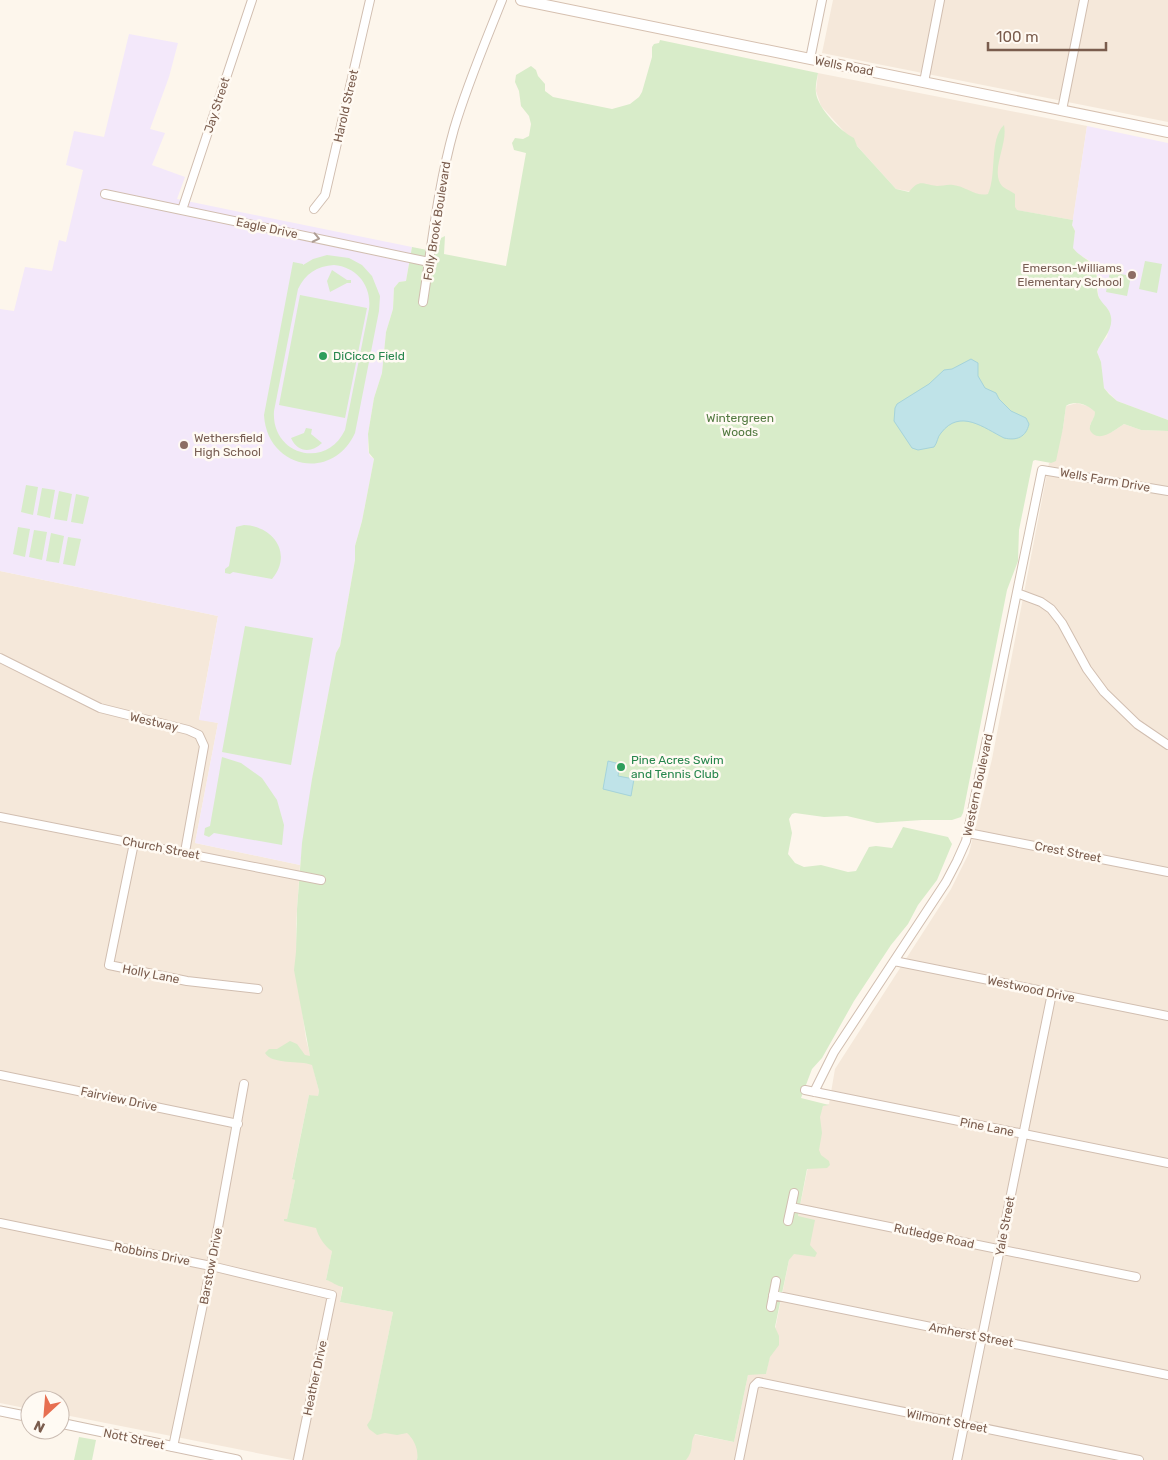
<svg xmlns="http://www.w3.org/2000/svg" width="1168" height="1460" font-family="Rubik,sans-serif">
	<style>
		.residential { fill: #f5e8da }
		.education { fill: #f3e8fa }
		.green { fill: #d8ecc9; fill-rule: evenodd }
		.water { fill: #bfe3e8; stroke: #a5d3da }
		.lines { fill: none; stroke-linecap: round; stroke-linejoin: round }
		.minor-casing { stroke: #d1beb0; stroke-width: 10 }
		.tertiary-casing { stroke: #d1beb0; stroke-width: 11 }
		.secondary-casing { stroke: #d6c0b0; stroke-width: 12 }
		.minor { stroke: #fff; stroke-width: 8 }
		.tertiary { stroke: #fff; stroke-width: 9 }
		.secondary { stroke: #fff; stroke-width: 10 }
		.oneway { stroke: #af9d94 }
		.education-dot { fill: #8d6e63; stroke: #fffaf3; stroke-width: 2 }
		.leisure-dot { fill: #2e9e5b; stroke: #fffaf3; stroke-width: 2 }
		.labels { text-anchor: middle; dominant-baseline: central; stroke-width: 5; stroke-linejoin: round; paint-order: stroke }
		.street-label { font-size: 12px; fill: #7a5c4d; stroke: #fffaf3 }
		.education-label { font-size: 12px; fill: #785e54; stroke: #fffaf3; text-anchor: end }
		.leisure-label { font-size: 12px; fill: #27864d; stroke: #fffaf3; text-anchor: start }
		.park-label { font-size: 12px; fill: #537a41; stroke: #fffaf3 }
	</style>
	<rect width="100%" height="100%" fill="#fdf6ec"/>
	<!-- residential -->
	<path class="residential" d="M 833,0 L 1168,0 L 1168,122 L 822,53 Z
		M 818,73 L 1087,126 L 1073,220 L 896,189 L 821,106 L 816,91 Z
		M 1077,403 L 1091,407 L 1095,412 L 1095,415 L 1090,425 L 1112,432 L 1124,424 L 1141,430 L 1168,431 L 1168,1460 L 676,1460 L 682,1432 L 734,1442 L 749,1370 L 766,1374 L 817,1122 L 823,1106 L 829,1104 L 835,1069 L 951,889 L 969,853 L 992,759 L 1049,463 L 1051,463 L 1063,428 L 1066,406 Z
		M 0,571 L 218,616 L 199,719 L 218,723 L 195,843 L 300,865 L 296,924 L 297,974 L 306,1039 L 319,1091 L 318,1097 L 309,1095 L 292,1178 L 295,1180 L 287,1220 L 284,1219 L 336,1232 L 326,1280 L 343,1284 L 340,1302 L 393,1312 L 371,1420 L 423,1431 L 417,1460 L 292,1460 L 60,1414 L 60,1400 L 30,1400 L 30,1409 L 0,1403 Z"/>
	<!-- education -->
	<path class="education" d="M 129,34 L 178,43 L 169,77 L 150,129 L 165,133 L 152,165 L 185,177 L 177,199 L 412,247 L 406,281 L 399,282 L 394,288 L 393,309 L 386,332 L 382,373 L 374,398 L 368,434 L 368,450 L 370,456 L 374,459 L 362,521 L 355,546 L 355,560 L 340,646 L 336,653 L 333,676 L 327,700 L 315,762 L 300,865 L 195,843 L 218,723 L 199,720 L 218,616 L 0,571 L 0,309 L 14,311 L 25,267 L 52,271 L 59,240 L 66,242 L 83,170 L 66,165 L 74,131 L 104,137 Z
		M 1087,126 L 1168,143 L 1168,420 L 1117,401 L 1104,388 L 1102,381 L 1101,362 L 1097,352 L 1100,345 L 1107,337 L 1111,319 L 1109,311 L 1101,303 L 1098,294 L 1097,271 L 1090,261 L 1078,254 L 1073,248 L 1073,242 L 1075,231 L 1072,225 Z"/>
	<!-- green -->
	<path class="green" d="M 660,40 L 818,73 C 817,79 815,86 816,93 C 818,108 840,131 854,138 L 857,146 L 896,189 L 909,192 C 920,178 923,185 937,186 C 942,186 948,184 953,185 C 965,186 976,197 988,194 C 997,175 989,139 1004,125 C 1008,143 992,167 1000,183 C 1003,189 1010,190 1015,194 L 1015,207 L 1017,210 L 1073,220 L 1072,225 L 1075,231 L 1073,248 C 1079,256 1088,259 1095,266 C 1098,276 1096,285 1098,295 C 1100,302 1106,305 1109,311 C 1117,327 1102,339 1097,352 L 1101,362 L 1104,388 L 1109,394 L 1117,401 L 1168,420 L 1168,431 L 1141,430 L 1124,424 C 1116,429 1103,441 1093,434 C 1091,432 1089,430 1090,427 C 1090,422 1095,418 1095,412 C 1087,404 1075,400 1066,406 L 1063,428 L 1056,461 L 1051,463 L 1035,460 L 1033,461 L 1019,530 L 1018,561 L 1007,590 L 963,813 L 961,817 L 952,820 L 922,820 L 877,823 L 847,816 L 824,817 L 795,813 L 792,814 L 789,819 L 792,833 L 788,854 L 795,863 L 804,867 L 821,865 L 848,872 L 856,871 L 869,847 L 876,846 L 892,848 L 903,827 L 948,837 L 952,844 L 937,880 L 918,905 L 908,924 L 891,945 L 854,1001 L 822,1058 L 812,1069 L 801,1098 L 829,1105 L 823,1106 L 820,1117 L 822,1133 L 819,1150 L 821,1155 L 829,1161 L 830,1165 L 827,1168 L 807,1169 L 798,1216 L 815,1220 L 810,1245 L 817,1253 L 815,1257 L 794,1254 L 789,1260 L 775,1327 L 779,1336 L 779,1345 L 770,1357 L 766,1374 L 748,1375 L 734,1442 L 695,1434 C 689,1444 695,1449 686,1460 L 417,1460 C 419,1450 414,1439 407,1433 L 397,1435 L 385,1433 L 377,1435 L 369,1429 L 367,1425 L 371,1419 L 393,1312 L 340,1302 L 343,1287 C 336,1286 333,1282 326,1280 L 332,1251 C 325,1247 318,1236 316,1228 L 284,1221 L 284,1219 L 287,1219 L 295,1180 L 292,1179 L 309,1095 L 318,1096 L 319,1091 L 312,1065 C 300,1060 272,1065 265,1053 L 269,1049 L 277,1049 L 290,1041 L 297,1044 L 305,1055 L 310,1056 L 294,970 L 296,952 L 297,909 L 302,843 L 312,779 L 336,653 L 340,646 L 355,560 L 355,546 L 362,521 L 374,459 L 369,453 L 368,434 L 374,398 L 382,373 L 386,332 L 393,309 L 394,288 L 399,282 L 406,281 L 412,247 L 437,252 L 441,238 L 445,236 L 444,254 L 506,266 L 526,153 L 514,150 L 512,143 L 515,138 L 523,139 L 529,136 L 531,124 L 529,116 L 521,106 L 519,91 L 515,82 L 516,75 L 531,66 L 536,70 L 538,76 L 545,84 L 545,91 L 553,97 L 612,109 L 630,104 L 639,97 L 642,92 L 652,57 L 652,47 L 654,44 L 659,43 Z
		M 327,255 L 349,258 L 362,265 L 372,276 L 380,296 L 379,311 L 355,433 C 333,482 267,469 264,415 L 293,262 L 303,264 L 303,265 L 313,259 ZM 334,265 C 357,267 372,286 369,309 L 345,430 C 326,470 271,455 274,411 L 298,289 C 305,274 317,266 334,265 Z
		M 1145,261 L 1162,264 L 1157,293 L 1139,289 Z
		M 332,270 L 347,280 L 351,280 L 351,283 L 347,283 L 330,292 L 327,281 Z
		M 1110,272 L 1131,276 L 1127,296 L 1106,292 Z
		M 300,295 L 367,308 L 345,418 L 279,405 Z
		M 306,428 L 312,429 L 311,434 L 322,443 C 311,454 297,452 291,438 L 304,433 Z
		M 26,485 L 38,487 L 33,515 L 21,512 Z
		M 42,488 L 55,490 L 50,518 L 37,515 Z
		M 59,491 L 72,494 L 67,521 L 54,519 Z
		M 76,494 L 89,497 L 83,524 L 71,522 Z
		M 244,525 C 274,526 293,554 272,579 L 233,572 L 230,574 L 225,573 L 225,569 L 229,566 L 236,527 Z
		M 18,527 L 30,529 L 25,557 L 13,554 Z
		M 34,530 L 47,532 L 42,560 L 29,557 Z
		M 51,533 L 64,536 L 59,563 L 46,561 Z
		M 68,537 L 81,539 L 75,566 L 63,564 Z
		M 245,626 L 313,638 L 291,765 L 222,752 Z
		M 222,757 L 241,763 L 262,778 L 277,800 L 284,825 L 282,845 L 214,833 L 209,837 L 204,835 L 205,828 L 210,826 Z
		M 79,1437 L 96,1440 L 92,1460 L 74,1460 Z"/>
	<!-- water -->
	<path class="water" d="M 971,359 L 978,363 L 978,376 L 985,388 L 996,393 L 999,399 L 1011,411 L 1026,418 L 1029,424 C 1026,437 1017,441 1004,438 C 984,428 960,408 941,433 C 937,437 938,442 934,447 L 918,450 L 912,448 L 894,421 L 895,408 L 897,404 L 929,384 L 944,370 L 952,369 Z
		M 608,761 L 620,764 L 618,776 L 634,779 L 631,796 L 603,789 Z"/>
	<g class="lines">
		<defs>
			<path id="minor" d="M 810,59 L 822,0
				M 924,82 L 940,0
				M 1062,110 L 1084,0
				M 105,194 L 429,262
				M 314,209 L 325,195 L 370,0
				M 182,210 L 252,0
				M 423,302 C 432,244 438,186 454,129 C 467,85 485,43 502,0
				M 1017,593 L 1041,602 L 1051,609 L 1062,623 L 1087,669 L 1104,692 L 1137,724 L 1168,745
				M 0,658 L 100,708 L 188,730 L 199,735 L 204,746 L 185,852
				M 0,817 L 321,880
				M 968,833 L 1168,872
				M 134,843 L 109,965 L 187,981 L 258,989
				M 894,961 L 1168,1016
				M 0,1075 L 238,1124
				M 805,1090 L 1168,1163
				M 814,1092 L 834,1052 L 946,882 L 957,861 L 966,841 L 1042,470 L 1168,491
				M 791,1207 L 1136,1277
				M 788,1221 L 794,1193
				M 0,1223 L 211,1266 L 332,1295 L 298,1460
				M 773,1295 L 1168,1375
				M 771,1307 L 776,1281
				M 173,1447 L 211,1266 L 244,1084
				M 739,1460 L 754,1386 L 758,1382 L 1139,1460
				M 957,1460 L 1052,993"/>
			<path id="tertiary" d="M 0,1411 L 30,1417
				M 60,1423 L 237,1460"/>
			<path id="secondary" d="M 521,0 L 1168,132"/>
		</defs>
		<!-- minor casing -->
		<use href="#minor" class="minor-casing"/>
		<!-- tertiary casing -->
		<use href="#tertiary" class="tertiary-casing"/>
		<!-- secondary casing -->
		<use href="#secondary" class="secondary-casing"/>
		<!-- minor -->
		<use href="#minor" class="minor"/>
		<!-- tertiary -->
		<use href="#tertiary" class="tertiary"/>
		<!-- secondary -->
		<use href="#secondary" class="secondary"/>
	</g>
	<!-- one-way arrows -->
	<defs><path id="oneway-chevron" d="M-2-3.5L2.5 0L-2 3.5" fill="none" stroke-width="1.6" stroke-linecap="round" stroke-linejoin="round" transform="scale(1.25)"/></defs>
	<use class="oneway" href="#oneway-chevron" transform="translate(316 238) rotate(12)"/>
	<!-- markers -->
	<g class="education-dot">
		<circle cx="1132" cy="275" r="5"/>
		<circle cx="184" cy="445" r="5"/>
	</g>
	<g class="leisure-dot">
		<circle cx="323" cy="356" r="5"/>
		<circle cx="621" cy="767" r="5"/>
	</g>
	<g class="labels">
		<!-- street labels -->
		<g class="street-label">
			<text transform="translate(844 66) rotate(11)">Wells Road</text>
			<text transform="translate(217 105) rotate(-72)">Jay Street</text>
			<text transform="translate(346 106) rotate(-77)">Harold Street</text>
			<text transform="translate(437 221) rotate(-81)">Folly Brook Boulevard</text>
			<text transform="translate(267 228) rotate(12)">Eagle Drive</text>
			<text transform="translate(1105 480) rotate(10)">Wells Farm Drive</text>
			<text transform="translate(154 722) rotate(13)">Westway</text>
			<text transform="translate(978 785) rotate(-78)">Western Boulevard</text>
			<text transform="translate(161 848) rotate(11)">Church Street</text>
			<text transform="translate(1068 852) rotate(11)">Crest Street</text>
			<text transform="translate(151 974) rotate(11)">Holly Lane</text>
			<text transform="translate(1031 989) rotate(12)">Westwood Drive</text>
			<text transform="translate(119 1099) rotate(12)">Fairview Drive</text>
			<text transform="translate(987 1127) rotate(11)">Pine Lane</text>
			<text transform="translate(1005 1226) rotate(-79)">Yale Street</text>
			<text transform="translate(934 1236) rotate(12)">Rutledge Road</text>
			<text transform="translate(152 1254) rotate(11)">Robbins Drive</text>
			<text transform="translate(211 1266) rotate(-79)">Barstow Drive</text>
			<text transform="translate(971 1335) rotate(11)">Amherst Street</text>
			<text transform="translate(315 1378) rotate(-78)">Heather Drive</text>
			<text transform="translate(947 1421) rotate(11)">Wilmont Street</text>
			<text transform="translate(134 1439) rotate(12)">Nott Street</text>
		</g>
		<!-- education labels -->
		<g class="education-label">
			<text x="1122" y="268">Emerson-Williams<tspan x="1122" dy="14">Elementary School</tspan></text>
			<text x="194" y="438" text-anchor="start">Wethersfield<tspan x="194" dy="14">High School</tspan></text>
		</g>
		<!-- leisure labels -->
		<g class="leisure-label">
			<text x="333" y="356">DiCicco Field</text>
			<text x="631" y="760">Pine Acres Swim<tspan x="631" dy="14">and Tennis Club</tspan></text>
		</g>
		<!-- park labels -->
		<g class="park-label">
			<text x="740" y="418">Wintergreen<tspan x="740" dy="14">Woods</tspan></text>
		</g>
	</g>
	<!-- north arrow -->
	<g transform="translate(45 1415) rotate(206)"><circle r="24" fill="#fffaf3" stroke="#cabbb1"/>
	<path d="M0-4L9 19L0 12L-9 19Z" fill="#e76f51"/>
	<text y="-8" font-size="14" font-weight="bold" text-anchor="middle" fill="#7a5c4d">N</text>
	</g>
	<!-- scale -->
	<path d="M988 42v8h118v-8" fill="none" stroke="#7a5c4d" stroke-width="2.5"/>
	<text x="996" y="42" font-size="15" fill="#7a5c4d" stroke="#fffaf3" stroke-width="4" paint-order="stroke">100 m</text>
</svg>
